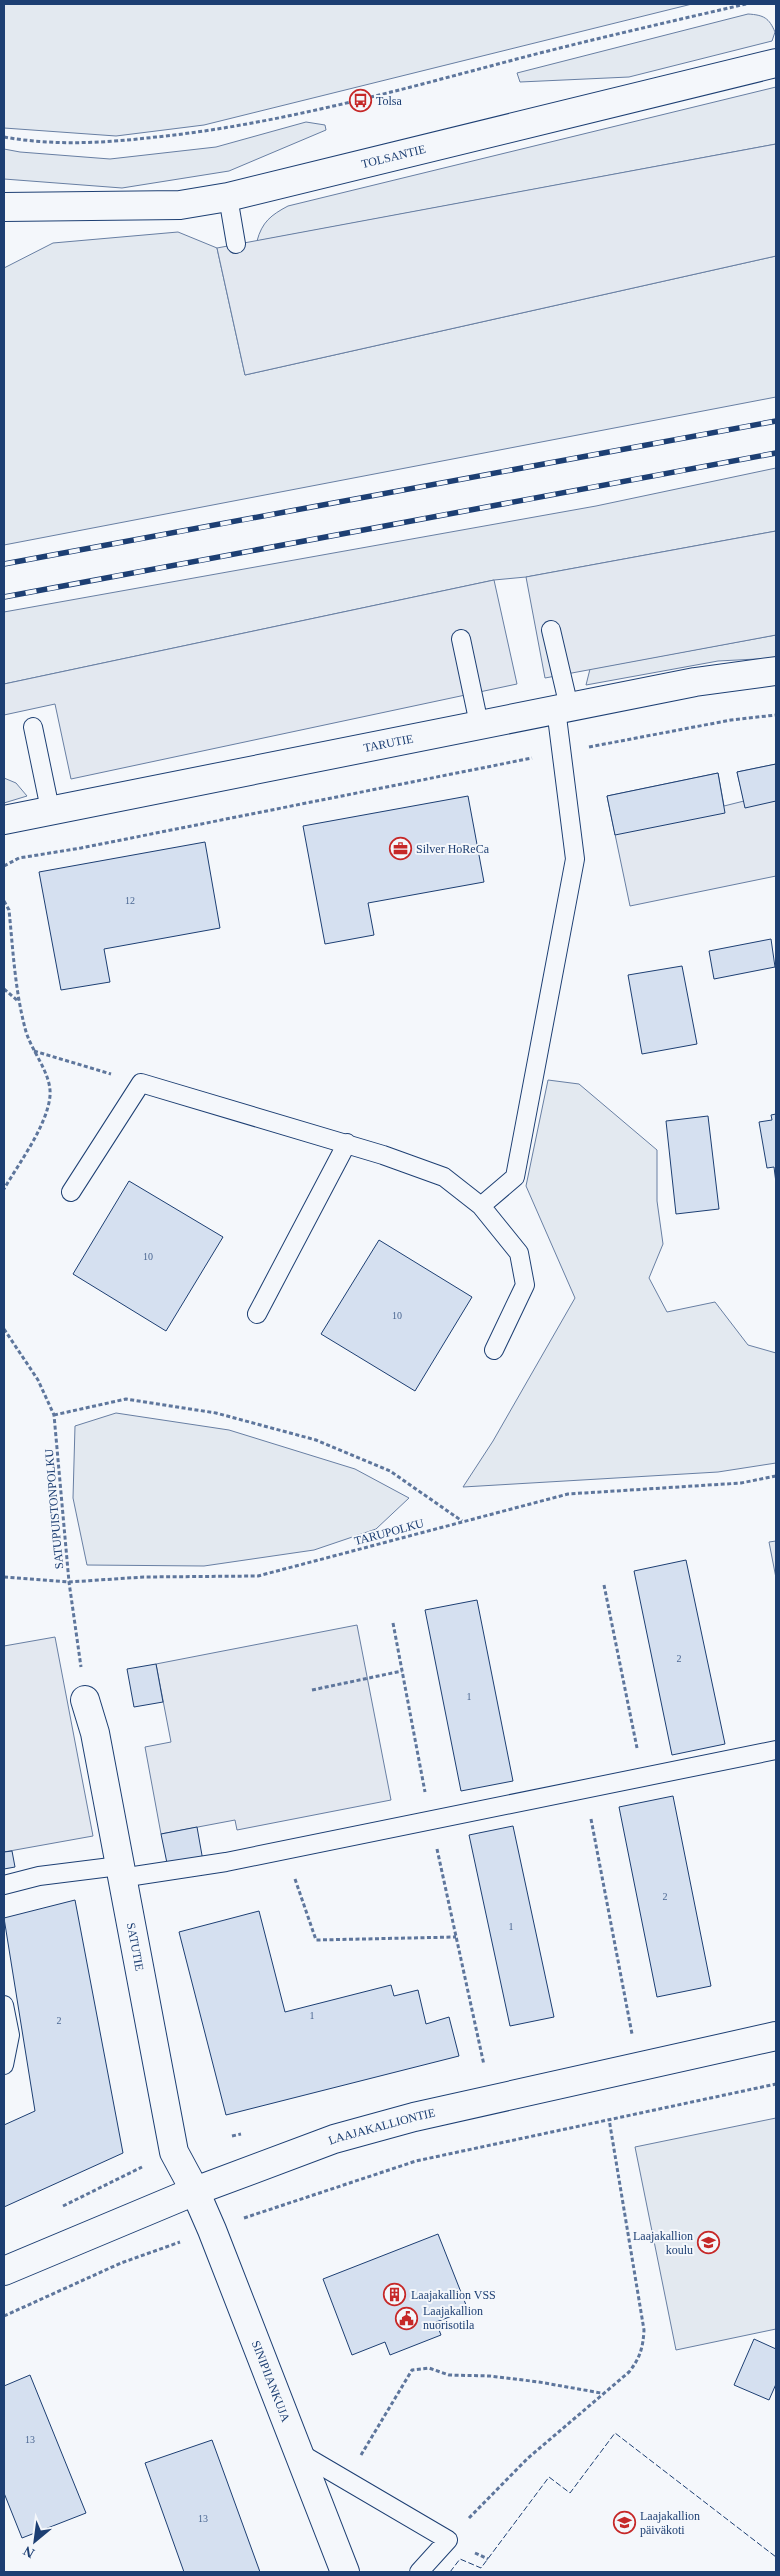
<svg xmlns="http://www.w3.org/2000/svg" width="780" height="2576" font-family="Georgia,serif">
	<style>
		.green { fill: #e3e9f0; stroke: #687fa3 }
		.parking { fill: #e3e8f0; stroke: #687fa3 }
		.building { fill: #d5e0f0; stroke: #1d3f73 }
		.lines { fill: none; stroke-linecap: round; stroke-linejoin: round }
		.lane-casing { stroke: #1d3f73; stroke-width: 20 }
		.street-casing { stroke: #1d3f73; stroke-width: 30 }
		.secondary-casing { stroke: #1d3f73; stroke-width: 30 }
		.path { stroke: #5e769c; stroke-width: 3; stroke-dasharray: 4 2.5; stroke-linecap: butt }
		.lane { stroke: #f4f7fb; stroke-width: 18 }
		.street { stroke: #f4f7fb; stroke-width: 28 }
		.secondary { stroke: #f4f7fb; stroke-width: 28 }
		.rail-casing { stroke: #1d3f73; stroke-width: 5.5 }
		.rail { stroke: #f4f7fb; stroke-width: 4; stroke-dasharray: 11; stroke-linecap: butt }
		.fence { stroke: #1d3f73; stroke-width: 1; stroke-dasharray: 6 2.5; stroke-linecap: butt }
		.labels { text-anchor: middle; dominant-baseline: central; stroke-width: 4; stroke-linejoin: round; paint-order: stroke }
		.number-label { font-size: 10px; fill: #4b6792 }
		.poi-label { font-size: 12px; fill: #1d3f73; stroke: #f4f7fb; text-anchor: start }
		.street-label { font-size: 12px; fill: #1d3f73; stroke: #f4f7fb }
	</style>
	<rect width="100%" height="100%" fill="#f4f7fb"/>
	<!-- green -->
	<path class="green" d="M 4,4 L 692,4 L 204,125 L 116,136 L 4,128 Z
		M 748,14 C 764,15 769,18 775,32 L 772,41 L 629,77 L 520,82 L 517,73 Z
		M 776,87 L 776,144 L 257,241 C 262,222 271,215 288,206 Z
		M 306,122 L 325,125 L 326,130 L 229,171 L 122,188 L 4,179 L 4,149 L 20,152 L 110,159 L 216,147 Z
		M 178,232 L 217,248 L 245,375 L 776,256 L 776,397 L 4,545 L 4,268 L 53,243 Z
		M 776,468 L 776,531 L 526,577 L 494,580 L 4,684 L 4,612 L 596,506 Z
		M 776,635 L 776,658 L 718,661 L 586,685 L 590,669 Z
		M 4,778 L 16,783 L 27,796 L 4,803 Z
		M 548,1080 L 579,1084 L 657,1150 L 657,1201 L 663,1244 L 649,1278 L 667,1312 L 715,1302 L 748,1345 L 776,1353 L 776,1463 L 718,1472 L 463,1487 L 493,1441 L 575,1298 L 526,1186 Z
		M 116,1413 L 229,1430 L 355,1469 L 409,1498 L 376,1529 L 314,1550 L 204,1566 L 87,1565 L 73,1498 L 75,1426 Z
		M 776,2118 L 776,2329 L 676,2350 L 635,2147 Z"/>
	<!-- parking -->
	<path class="parking" d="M 776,144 L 776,256 L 245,375 L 217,248 Z
		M 776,531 L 776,635 L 545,678 L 526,577 Z
		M 494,580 L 517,684 L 71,779 L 55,704 L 4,715 L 4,684 Z
		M 776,764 L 776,876 L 630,906 L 607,796 L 718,773 L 724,806 L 744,801 L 737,772 Z
		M 776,1541 L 776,1578 L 769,1542 Z
		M 357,1625 L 391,1800 L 237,1830 L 235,1820 L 161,1834 L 145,1747 L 171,1742 L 156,1664 Z
		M 55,1637 L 93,1836 L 4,1852 L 4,1646 Z"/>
	<!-- building -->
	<path class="building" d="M 776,764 L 776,801 L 745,808 L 737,772 Z
		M 718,773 L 725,813 L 615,835 L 607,796 Z
		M 468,796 L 484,882 L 368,903 L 374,935 L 325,944 L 303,826 Z
		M 205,842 L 220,928 L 104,949 L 110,982 L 61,990 L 39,872 Z
		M 771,939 L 775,967 L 714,979 L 709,951 Z
		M 682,966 L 697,1044 L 642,1054 L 628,975 Z
		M 776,1114 L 776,1183 L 774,1167 L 767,1168 L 759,1122 L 772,1120 L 771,1115 Z
		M 708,1116 L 719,1209 L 676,1214 L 666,1121 Z
		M 129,1181 L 223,1237 L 166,1331 L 73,1274 Z
		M 379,1240 L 472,1297 L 415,1391 L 321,1334 Z
		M 686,1560 L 725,1744 L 672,1755 L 634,1571 Z
		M 477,1600 L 513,1781 L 461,1791 L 425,1610 Z
		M 156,1664 L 163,1702 L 134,1707 L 127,1669 Z
		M 673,1796 L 711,1986 L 657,1997 L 619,1807 Z
		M 513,1826 L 554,2017 L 510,2026 L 469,1835 Z
		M 197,1827 L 203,1861 L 168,1868 L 161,1834 Z
		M 12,1851 L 15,1867 L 4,1869 L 4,1852 Z
		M 75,1900 L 123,2153 L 4,2207 L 4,2125 L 35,2111 L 4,1918 Z
		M 259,1911 L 285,2012 L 391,1985 L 394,1996 L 418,1990 L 426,2024 L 449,2017 L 459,2056 L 226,2115 L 179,1932 Z
		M 438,2234 L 468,2310 L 436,2322 L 441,2335 L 390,2355 L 385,2342 L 352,2355 L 323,2279 Z
		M 754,2339 L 776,2349 L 776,2384 L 769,2400 L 734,2385 Z
		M 30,2375 L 86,2513 L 22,2538 L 4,2493 L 4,2386 Z
		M 212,2440 L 260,2572 L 184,2572 L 145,2463 Z"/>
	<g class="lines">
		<defs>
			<path id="lane" d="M 228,197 L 236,244
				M 551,630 L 569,707
				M 461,639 L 479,724
				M 33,727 L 50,809
				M 71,1192 L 141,1083 L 383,1155 L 444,1177 L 481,1206 L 515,1177 L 575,859 L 556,709
				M 481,1206 L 519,1253 L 525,1285 L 494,1350
				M 257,1314 L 347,1143
				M 121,1878 L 226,1862 L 776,1750
				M 4,1885 L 39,1876 L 119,1866
				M 4,2005 L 10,2035 L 4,2065
				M 298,2452 L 448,2540 L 419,2572"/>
			<g id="street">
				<path id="s1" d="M 4,820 L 695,682 L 776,671"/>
				<path id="s2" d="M 85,1700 L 95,1733 L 174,2152 L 195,2191 L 212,2230 L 345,2572"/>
				<path id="s3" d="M 4,2271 L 195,2191 L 334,2139 L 414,2117 L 776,2036"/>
			</g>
			<g id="secondary">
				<path id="s4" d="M 4,207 L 180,205 L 228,197 L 776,63"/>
			</g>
		</defs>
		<!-- lane casing -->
		<use href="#lane" class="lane-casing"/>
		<!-- street casing -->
		<use href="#street" class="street-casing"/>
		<!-- secondary casing -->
		<use href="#secondary" class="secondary-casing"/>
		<!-- path -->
		<path class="path" d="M 4,137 C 54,146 105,143 156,137 C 272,125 385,94 498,64 C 580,42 664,23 746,4
			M 589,747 L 731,720 L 776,715
			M 4,866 L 19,858 L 81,848 L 532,758
			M 4,901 L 9,910 C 13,950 15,990 25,1028 C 30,1050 52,1073 50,1096 C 47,1126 19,1163 4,1189
			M 4,989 L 18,1001
			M 34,1051 L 111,1074
			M 4,1329 L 38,1380 L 54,1415 L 69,1582 L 81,1667
			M 54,1415 L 126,1399 L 216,1413 L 316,1440 L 390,1471 L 462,1521
			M 4,1577 L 69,1582 L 144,1577 L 258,1576 L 568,1494 L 741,1483 L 776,1476
			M 604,1585 L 637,1748
			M 393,1623 L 425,1792
			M 312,1690 L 402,1671
			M 591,1819 L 632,2034
			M 437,1849 L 484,2065
			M 295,1879 L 316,1940 L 456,1937
			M 232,2136 L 241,2134
			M 63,2206 L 142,2167
			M 244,2218 L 416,2161 L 776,2084
			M 4,2316 L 121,2263 L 180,2242
			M 361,2455 L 412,2370 L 429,2368 L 449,2375 L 490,2376 L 539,2382 L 601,2393
			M 469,2518 L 528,2458 L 629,2372 C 640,2358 643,2348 644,2330 L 609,2119
			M 475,2553 L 488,2559"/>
		<!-- lane -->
		<use href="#lane" class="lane"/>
		<!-- street -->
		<use href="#street" class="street"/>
		<!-- secondary -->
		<use href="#secondary" class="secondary"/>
		<defs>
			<path id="rail" d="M 4,564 L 776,421
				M 4,597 L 776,453"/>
		</defs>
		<!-- rail casing -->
		<use href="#rail" class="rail-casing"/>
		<!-- rail -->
		<use href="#rail" class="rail"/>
		<!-- fence -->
		<path class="fence" d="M 450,2572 L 460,2559 L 481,2568 L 549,2477 L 570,2493 L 615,2433 L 776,2557"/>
	</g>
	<!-- icons -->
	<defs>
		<symbol id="bus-ring" viewBox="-11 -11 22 22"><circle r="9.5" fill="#f4f7fb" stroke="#c62828" stroke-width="1.5"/><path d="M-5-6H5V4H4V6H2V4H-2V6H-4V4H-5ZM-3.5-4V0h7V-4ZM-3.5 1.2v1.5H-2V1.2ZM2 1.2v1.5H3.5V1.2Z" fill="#c62828"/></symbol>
		<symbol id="office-ring" viewBox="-11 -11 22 22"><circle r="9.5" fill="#f4f7fb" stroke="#c62828" stroke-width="1.5"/><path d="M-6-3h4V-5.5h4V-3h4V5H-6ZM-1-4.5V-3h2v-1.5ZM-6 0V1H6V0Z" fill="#c62828"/></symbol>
		<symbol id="school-ring" viewBox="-11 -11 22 22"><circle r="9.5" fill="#f4f7fb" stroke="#c62828" stroke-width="1.5"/><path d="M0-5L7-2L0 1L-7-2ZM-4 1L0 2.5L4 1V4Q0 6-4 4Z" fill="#c62828"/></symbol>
		<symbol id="building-ring" viewBox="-11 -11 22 22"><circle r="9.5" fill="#f4f7fb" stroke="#c62828" stroke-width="1.5"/><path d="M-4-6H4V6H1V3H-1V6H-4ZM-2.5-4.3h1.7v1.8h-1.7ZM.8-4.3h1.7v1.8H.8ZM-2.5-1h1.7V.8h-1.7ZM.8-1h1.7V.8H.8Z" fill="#c62828"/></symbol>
		<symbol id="civic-ring" viewBox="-11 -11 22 22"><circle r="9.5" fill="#f4f7fb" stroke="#c62828" stroke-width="1.5"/><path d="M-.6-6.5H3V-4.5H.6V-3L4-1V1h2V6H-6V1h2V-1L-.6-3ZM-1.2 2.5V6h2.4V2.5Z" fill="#c62828"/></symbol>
	</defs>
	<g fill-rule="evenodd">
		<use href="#bus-ring" x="348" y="88" width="25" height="25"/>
		<use href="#office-ring" x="388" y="836" width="25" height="25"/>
		<use href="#school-ring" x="696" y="2230" width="25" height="25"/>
		<use href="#building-ring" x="382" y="2282" width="25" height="25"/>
		<use href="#civic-ring" x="394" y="2306" width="25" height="25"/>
		<use href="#school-ring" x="612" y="2510" width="25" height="25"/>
	</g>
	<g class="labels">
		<!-- number labels -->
		<g class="number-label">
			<text x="130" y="900">12</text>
			<text x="148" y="1256">10</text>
			<text x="397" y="1315">10</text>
			<text x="679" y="1658">2</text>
			<text x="469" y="1696">1</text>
			<text x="665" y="1896">2</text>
			<text x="511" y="1926">1</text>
			<text x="312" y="2015">1</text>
			<text x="59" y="2020">2</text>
			<text x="30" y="2439">13</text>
			<text x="203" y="2518">13</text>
		</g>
		<!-- poi labels -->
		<g class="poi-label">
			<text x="376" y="101">Tolsa</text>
			<text x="416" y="849">Silver HoReCa</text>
			<text x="693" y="2236" text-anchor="end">Laajakallion<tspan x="693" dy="14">koulu</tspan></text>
			<text x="411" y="2295">Laajakallion VSS</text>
			<text x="423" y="2311">Laajakallion<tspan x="423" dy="14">nuorisotila</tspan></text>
			<text x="640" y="2516">Laajakallion<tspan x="640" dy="14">päiväkoti</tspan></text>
		</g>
		<!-- street labels -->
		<g class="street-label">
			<text stroke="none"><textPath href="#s4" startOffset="395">TOLSANTIE</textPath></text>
			<text stroke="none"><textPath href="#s1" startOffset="392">TARUTIE</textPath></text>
			<text transform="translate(54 1509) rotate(-95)">SATUPUISTONPOLKU</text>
			<text transform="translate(389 1532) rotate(-15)">TARUPOLKU</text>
			<text stroke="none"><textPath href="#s2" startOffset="252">SATUTIE</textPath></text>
			<text stroke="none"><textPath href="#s3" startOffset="405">LAAJAKALLIONTIE</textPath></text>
			<text stroke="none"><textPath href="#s2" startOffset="710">SINIPIIANKUJA</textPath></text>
		</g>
	</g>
	<!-- border -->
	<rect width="780" height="2576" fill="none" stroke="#1d3f73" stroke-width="10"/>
	<!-- north arrow -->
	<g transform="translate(35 2541) rotate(209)" stroke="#f4f7fb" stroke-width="4" paint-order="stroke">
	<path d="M0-4L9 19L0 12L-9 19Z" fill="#1d3f73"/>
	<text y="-8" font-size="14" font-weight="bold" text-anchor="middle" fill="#1d3f73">N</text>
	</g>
</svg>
